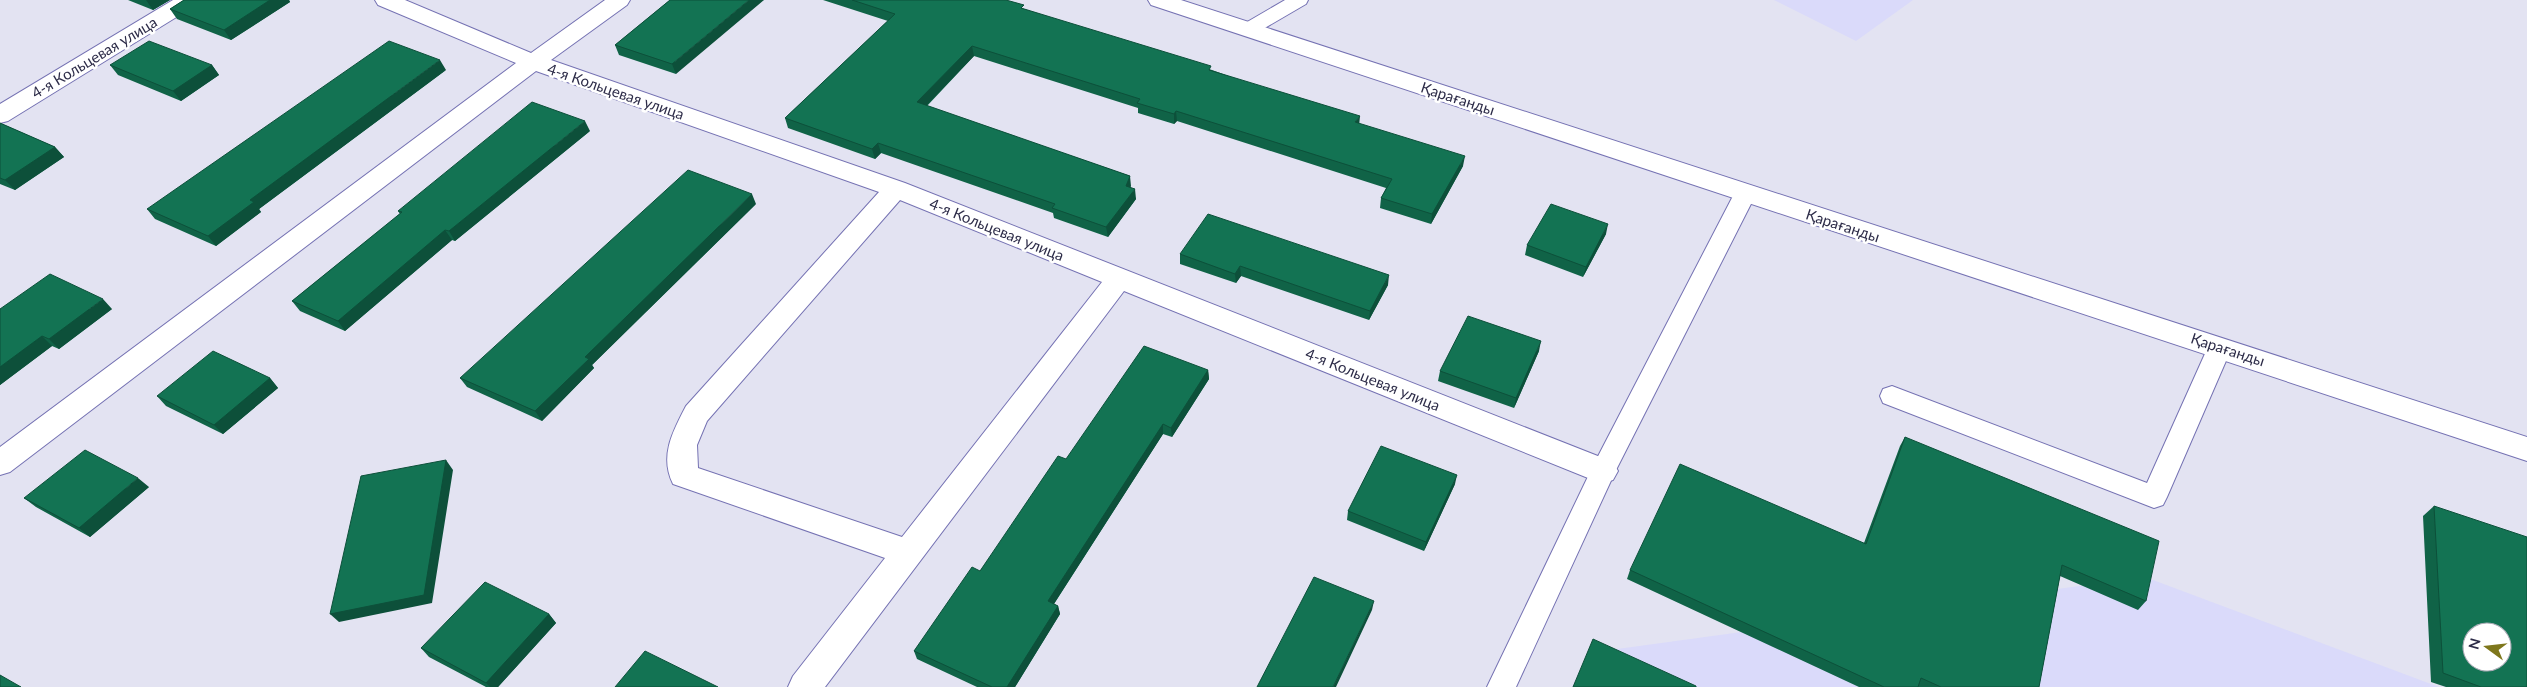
<svg xmlns="http://www.w3.org/2000/svg" width="2527" height="687" font-family="Lato,sans-serif">
	<style>
		.built { fill: #dadafa }
		.lines { fill: none; stroke-linecap: round; stroke-linejoin: round }
		.service-casing { stroke: #7572b3; stroke-width: 2 }
		.minor-casing { stroke: #7572b3; stroke-width: 2 }
		.secondary-casing { stroke: #7572b3; stroke-width: 2 }
		.service { fill: #fff; fill-rule: evenodd }
		.minor { fill: #fff; fill-rule: evenodd }
		.secondary { fill: #fff; fill-rule: evenodd }
		.wall { fill: #106347 }
		.shaded-wall { fill: #0d503a }
		.building { fill: #137353; stroke: #0d503a; fill-rule: evenodd }
		.labels { text-anchor: middle; dominant-baseline: central; stroke-width: 5; stroke-linejoin: round; paint-order: stroke }
		.street-label { font-size: 15px; fill: #2d2c48; stroke: #fff }
	</style>
	<rect width="100%" height="100%" fill="#e3e3f2"/>
	<!-- built -->
	<path class="built" d="M 1774,0 L 1913,0 L 1856,41 Z
		M 2145,577 L 2439,687 L 1572,687 L 1588,653 Z"/>
	<g class="lines">
		<defs>
			<path id="service" d="M 1285,0 L 1308,0 L 1306,4 L 1256,33 L 1242,33 L 1239,29 L 1242,25 Z
				M 1745,186 L 1753,189 L 1756,194 L 1615,472 L 1516,687 L 1487,687 L 1594,464 L 1734,194 L 1737,189 Z
				M 2220,338 L 2228,341 L 2232,347 L 2167,497 L 2163,505 L 2154,508 L 1883,403 L 1880,396 L 1883,389 L 1892,386 L 2147,483 L 2208,347 L 2212,341 Z"/>
			<path id="minor" d="M 173,0 L 199,0 L 196,5 L 8,121 L 0,123 L 0,104 Z
				M 375,0 L 405,0 L 531,53 L 605,0 L 630,0 L 627,5 L 551,60 L 905,183 L 1613,462 L 1618,471 L 1613,480 L 1603,483 L 1593,480 L 1124,291 L 825,687 L 788,687 L 793,676 L 885,558 L 673,484 C 659,456 673,431 686,406 L 879,192 L 536,71 L 10,472 L 0,475 L 0,447 L 516,63 L 378,5 ZM 900,200 L 1102,282 L 902,537 L 698,468 L 697,445 L 707,421 Z"/>
			<path id="secondary" d="M 1148,0 L 1181,0 L 2527,437 L 2527,461 L 1151,5 Z"/>
		</defs>
		<!-- service casing -->
		<use href="#service" class="service-casing"/>
		<!-- minor casing -->
		<use href="#minor" class="minor-casing"/>
		<!-- secondary casing -->
		<use href="#secondary" class="secondary-casing"/>
		<!-- service -->
		<use href="#service" class="service"/>
		<!-- minor -->
		<use href="#minor" class="minor"/>
		<!-- secondary -->
		<use href="#secondary" class="secondary"/>
	</g>
	<!-- wall -->
	<path class="wall" d="M 128,0 L 170,0 L 153,10 Z
		M 184,0 L 289,0 L 290,2 L 231,40 L 177,19 L 170,9 Z
		M 670,0 L 676,74 L 619,55 L 615,45 Z
		M 823,0 L 1006,0 L 1024,9 L 1212,70 L 1359,124 L 1463,166 L 1431,224 L 1380,208 L 1381,198 L 1386,188 L 1177,121 L 1174,124 L 1138,113 L 1138,108 L 974,56 L 927,106 L 1130,176 L 1130,187 L 1136,199 L 1108,237 L 1054,218 L 1053,213 L 881,153 L 875,159 L 788,128 L 785,118 L 888,21 Z
		M 110,65 L 212,65 L 219,75 L 181,101 L 118,75 Z
		M 446,70 L 259,209 L 261,212 L 216,246 L 155,219 L 147,209 Z
		M 0,123 L 55,147 L 64,157 L 15,190 L 0,184 Z
		M 590,131 L 455,241 L 452,240 L 345,331 L 300,311 L 292,301 L 400,214 L 398,211 Z
		M 756,204 L 592,365 L 594,368 L 542,421 L 467,387 L 460,378 Z
		M 1606,234 L 1583,277 L 1525,255 L 1527,245 Z
		M 1180,254 L 1388,285 L 1369,320 L 1241,276 L 1236,283 L 1180,264 Z
		M 0,309 L 112,309 L 59,349 L 52,346 L 0,385 Z
		M 1539,351 L 1514,408 L 1438,381 L 1440,371 Z
		M 1208,370 L 1209,379 L 1172,437 L 1163,434 L 1054,604 L 1058,606 L 1060,614 L 1015,687 L 977,687 L 917,659 L 914,651 L 980,571 L 1066,459 Z
		M 270,378 L 278,388 L 223,434 L 166,406 L 157,396 Z
		M 1905,437 L 2146,601 L 2138,610 L 2060,576 L 2039,687 L 1859,687 L 1627,579 L 1630,570 L 1864,543 L 1900,446 Z
		M 1455,484 L 1424,551 L 1347,520 L 1348,511 Z
		M 149,487 L 90,537 L 36,507 L 24,498 Z
		M 2434,506 L 2527,687 L 2446,687 L 2431,682 L 2423,516 Z
		M 549,614 L 556,623 L 498,687 L 486,687 L 429,657 L 421,648 Z"/>
	<!-- shaded-wall -->
	<path class="shaded-wall" d="M 146,0 L 170,0 L 153,10 Z
		M 270,0 L 289,0 L 290,2 L 231,40 L 224,30 Z
		M 749,0 L 764,0 L 676,74 L 672,64 Z
		M 972,46 L 974,56 L 920,112 L 917,102 Z
		M 440,60 L 446,70 L 259,209 L 261,212 L 216,246 L 208,236 L 250,200 Z
		M 212,65 L 219,75 L 181,101 L 173,91 Z
		M 1176,111 L 1177,121 L 1174,124 L 1174,114 Z
		M 1360,116 L 1359,126 L 1355,122 Z
		M 585,121 L 590,131 L 455,241 L 449,231 Z
		M 878,143 L 881,153 L 875,159 L 872,149 Z
		M 55,147 L 64,157 L 15,190 L 5,180 Z
		M 1465,156 L 1463,166 L 1431,224 L 1432,214 Z
		M 1130,176 L 1131,186 L 1128,196 L 1126,186 Z
		M 1135,189 L 1136,199 L 1108,237 L 1106,227 Z
		M 752,194 L 756,204 L 592,365 L 594,368 L 542,421 L 535,411 L 585,357 Z
		M 1608,224 L 1606,234 L 1583,277 L 1586,267 Z
		M 445,230 L 452,240 L 345,331 L 338,321 Z
		M 1240,266 L 1241,276 L 1236,283 L 1235,274 Z
		M 1389,275 L 1388,285 L 1369,320 L 1370,311 Z
		M 103,299 L 112,309 L 59,349 L 49,339 Z
		M 42,336 L 52,346 L 0,385 L 0,367 Z
		M 1541,341 L 1539,351 L 1514,408 L 1516,398 Z
		M 1208,370 L 1209,379 L 1172,437 L 1171,428 Z
		M 270,378 L 278,388 L 223,434 L 214,425 Z
		M 1163,424 L 1163,434 L 1050,610 L 1048,601 Z
		M 446,460 L 453,470 L 432,603 L 339,622 L 330,614 Z
		M 1457,475 L 1455,484 L 1424,551 L 1426,542 Z
		M 138,478 L 149,487 L 90,537 L 79,528 Z
		M 1374,601 L 1372,610 L 1336,687 L 1333,687 Z
		M 1058,606 L 1060,614 L 1015,687 L 1007,687 Z
		M 549,614 L 556,623 L 498,687 L 490,687 L 486,683 Z"/>
	<!-- building -->
	<path class="building" d="M 184,0 L 270,0 L 224,30 L 170,9 Z
		M 670,0 L 749,0 L 672,64 L 615,45 Z
		M 852,0 L 1006,0 L 1024,5 L 1021,8 L 1211,66 L 1209,70 L 1360,116 L 1355,122 L 1465,156 L 1432,214 L 1381,198 L 1392,179 L 1176,111 L 1174,114 L 1137,103 L 1140,99 L 972,46 L 917,102 L 1130,176 L 1126,186 L 1135,189 L 1106,227 L 1052,208 L 1055,204 L 878,143 L 872,149 L 785,118 L 895,14 Z
		M 149,41 L 212,65 L 173,91 L 110,65 Z
		M 389,41 L 440,60 L 250,200 L 254,202 L 208,236 L 147,209 Z
		M 532,102 L 585,121 L 449,231 L 445,230 L 338,321 L 292,301 L 402,212 L 398,211 Z
		M 0,123 L 55,147 L 5,180 L 0,178 Z
		M 688,170 L 752,194 L 585,357 L 589,359 L 535,411 L 460,378 Z
		M 1551,204 L 1608,224 L 1586,267 L 1527,245 Z
		M 1208,214 L 1389,275 L 1370,311 L 1240,266 L 1235,274 L 1180,254 Z
		M 50,274 L 103,299 L 49,339 L 42,336 L 0,367 L 0,309 Z
		M 1468,316 L 1541,341 L 1516,398 L 1440,371 Z
		M 1144,346 L 1208,370 L 1171,428 L 1163,424 L 1048,601 L 1058,606 L 1007,687 L 992,687 L 914,651 L 972,567 L 980,571 L 1058,456 L 1066,459 Z
		M 213,351 L 270,378 L 214,425 L 157,396 Z
		M 1905,437 L 2159,541 L 2146,601 L 2062,565 L 2039,687 L 1941,687 L 1921,678 L 1918,687 L 1884,687 L 1630,570 L 1680,464 L 1866,544 Z
		M 1381,446 L 1457,475 L 1426,542 L 1348,511 Z
		M 85,450 L 138,478 L 79,528 L 24,498 Z
		M 446,460 L 424,595 L 330,614 L 361,476 Z
		M 2434,506 L 2527,537 L 2527,687 L 2481,687 L 2443,673 ZM 2472,632 L 2502,632 L 2502,662 L 2472,662 Z
		M 1314,577 L 1374,601 L 1333,687 L 1257,687 Z
		M 485,582 L 549,614 L 486,683 L 421,648 Z
		M 1593,639 L 1696,686 L 1696,687 L 1573,687 Z
		M 645,651 L 718,687 L 615,687 Z
		M 0,675 L 21,687 L 0,687 Z"/>
	<g class="labels">
		<!-- street labels -->
		<g class="street-label">
			<text transform="translate(94 57) rotate(-31)">4-я Кольцевая улица</text>
			<text transform="translate(616 91) rotate(19)">4-я Кольцевая улица</text>
			<text transform="translate(1458 98) rotate(18)">Қарағанды</text>
			<text transform="translate(1843 225) rotate(18)">Қарағанды</text>
			<text transform="translate(997 229) rotate(22)">4-я Кольцевая улица</text>
			<text transform="translate(2228 349) rotate(18)">Қарағанды</text>
			<text transform="translate(1373 379) rotate(22)">4-я Кольцевая улица</text>
		</g>
	</g>
	<!-- north arrow -->
	<g transform="translate(2487 647) rotate(285)"><circle r="24" fill="#ffffff" stroke="#ababb6"/>
	<path d="M0-4L9 19L0 12L-9 19Z" fill="#7e771c"/>
	<text y="-8" font-size="14" font-weight="bold" text-anchor="middle" fill="#2d2c48">N</text>
	</g>
</svg>
